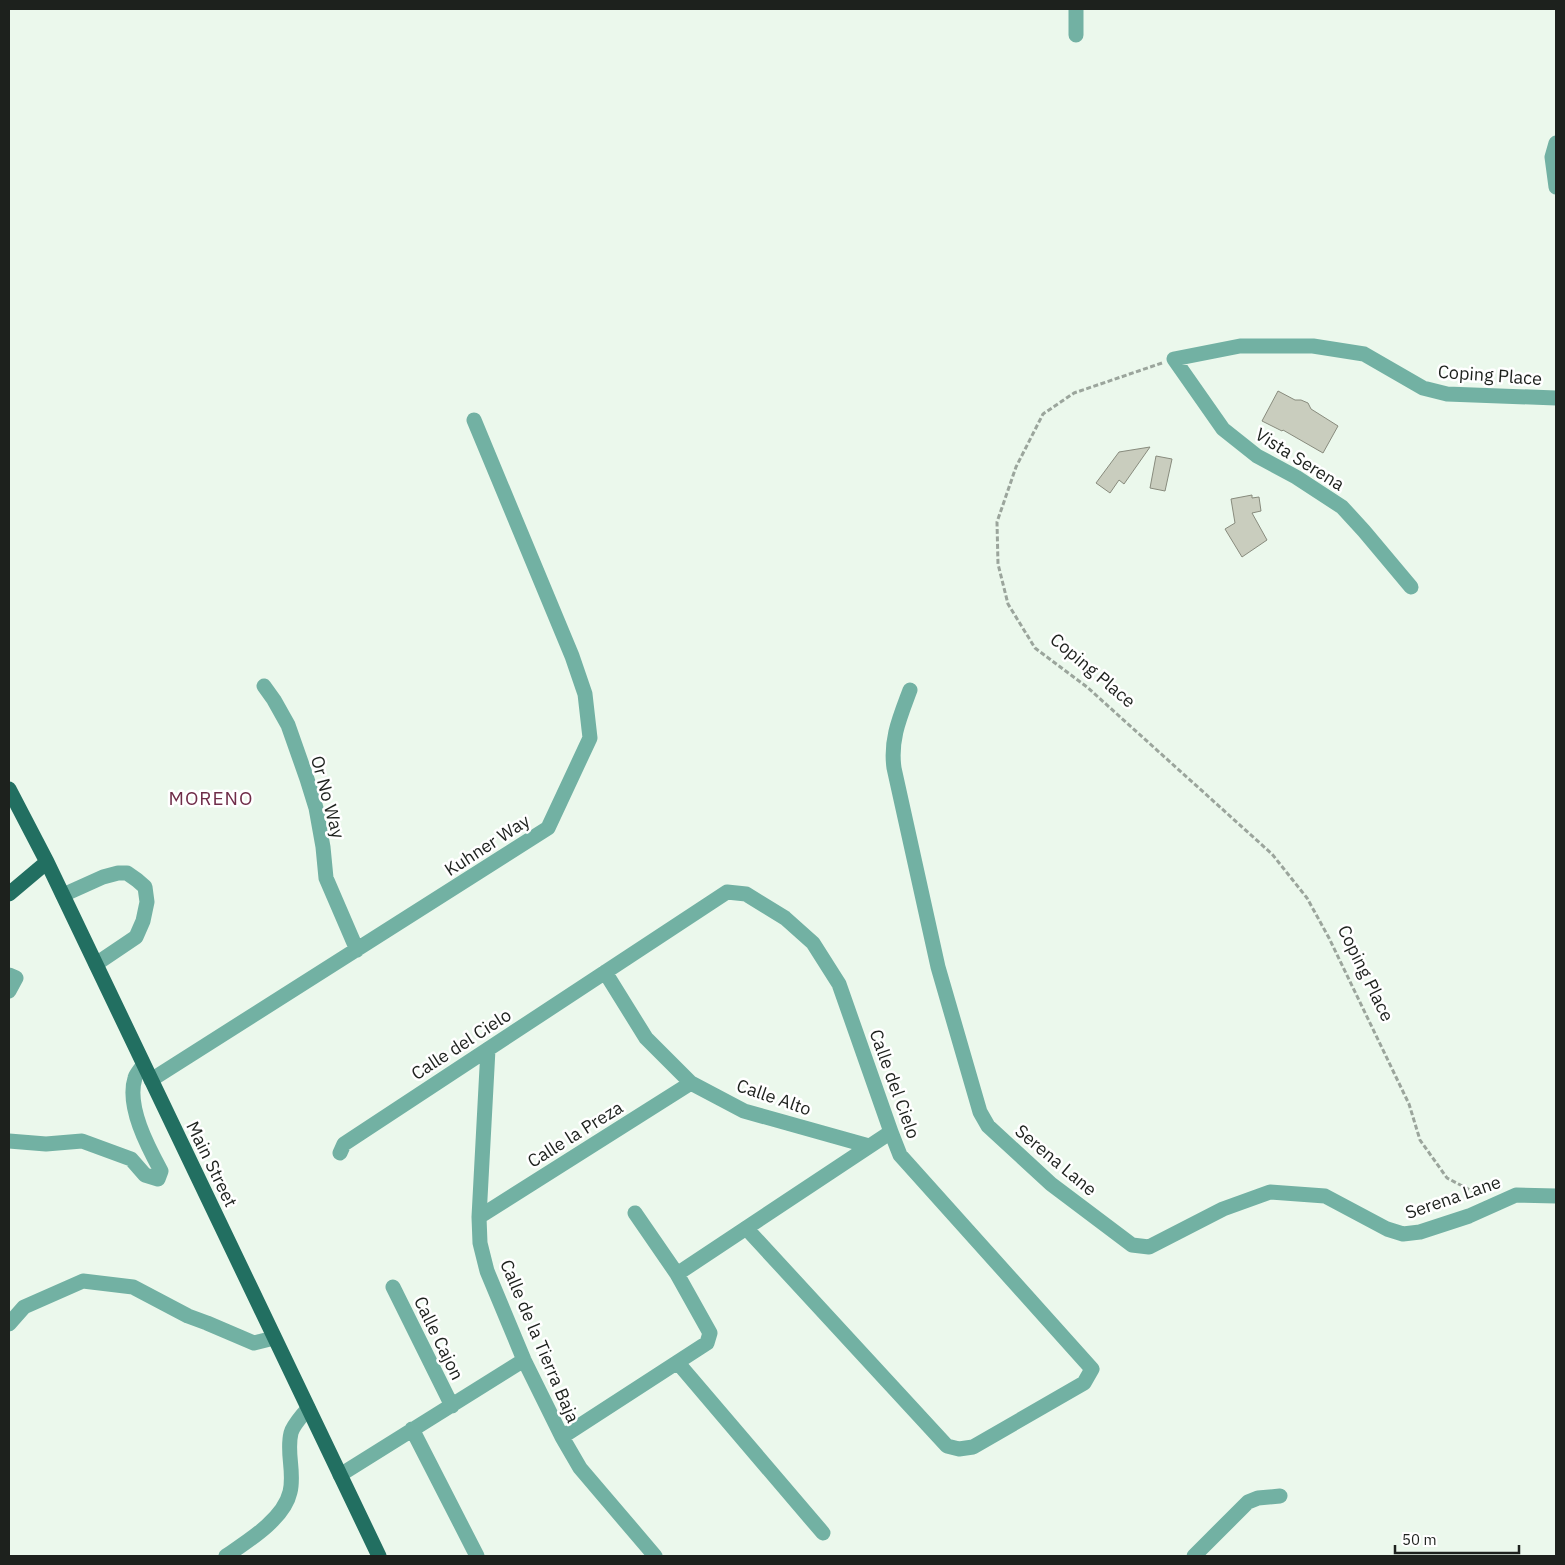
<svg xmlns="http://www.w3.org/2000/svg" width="1565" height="1565" font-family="'IBM Plex Sans',sans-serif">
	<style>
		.building { fill: #c9cdbe; stroke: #888b7d }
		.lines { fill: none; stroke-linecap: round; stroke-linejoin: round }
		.path { stroke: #9ba59c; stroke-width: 3; stroke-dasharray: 5 2.5; stroke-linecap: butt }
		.minor { stroke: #72b1a3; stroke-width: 15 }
		.major { stroke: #226f61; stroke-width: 15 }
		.labels { text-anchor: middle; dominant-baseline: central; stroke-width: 5; stroke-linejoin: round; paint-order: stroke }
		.street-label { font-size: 18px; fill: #1d211d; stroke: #fff }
		.neighbourhood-label { font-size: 19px; letter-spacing: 1px; fill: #6f2c48; stroke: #fff }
	</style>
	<rect width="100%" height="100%" fill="#ebf8ec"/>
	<!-- building -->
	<path class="building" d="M 1278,391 L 1295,400 L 1301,400 L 1308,403 L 1311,409 L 1338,426 L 1323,453 L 1283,430 L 1282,431 L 1262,421 Z
		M 1150,447 L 1124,484 L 1119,480 L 1110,493 L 1096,483 L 1119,452 Z
		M 1156,456 L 1172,459 L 1165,491 L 1150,488 Z
		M 1252,495 L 1252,498 L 1259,497 L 1261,511 L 1252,513 L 1267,540 L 1242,557 L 1225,529 L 1235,523 L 1231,499 Z"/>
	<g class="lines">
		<!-- path -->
		<path class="path" d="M 1162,363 L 1074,393 L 1043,414 L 1016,467 L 997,522 L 998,564 L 1008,604 L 1035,648 L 1087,687 L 1272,854 L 1307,898 L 1329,938 L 1409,1104 L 1420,1140 L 1447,1178 L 1474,1192 L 1483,1193"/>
		<!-- minor -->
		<path class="minor" d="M 1076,35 L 1076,9
			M 1556,143 L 1552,157 L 1556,187
			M 1411,587 L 1364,531 L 1342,507 L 1296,477 L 1257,456 L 1223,429 L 1174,359 L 1240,346 L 1313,346 L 1364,354 L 1423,388 L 1447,394 L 1556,398
			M 264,686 L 274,700 L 288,725 L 307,779 L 316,808 L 323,847 L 326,878 L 357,950
			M 910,690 C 900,717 890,739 894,768 L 938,967 L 980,1112 L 988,1126 L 1051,1184 L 1132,1245 L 1149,1247 L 1223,1209 L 1270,1192 L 1325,1196 L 1387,1229 L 1403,1234 L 1420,1232 L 1469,1216 L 1516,1195 L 1556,1196
			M 63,895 L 103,877 L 118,873 L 127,873 L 137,880 L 145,887 L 147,902 L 143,921 L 136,937 L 96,964
			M 605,972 L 646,1038 L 691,1083 L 744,1111 L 869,1146
			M 9,975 L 16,978 L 9,991
			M 488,1049 L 479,1217 L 480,1243 L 487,1271 L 524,1360 L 562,1437 L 580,1468 L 655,1556
			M 151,1080 L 548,828 L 590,738 L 585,694 L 572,656 L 474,420
			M 9,1141 L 46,1144 L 82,1141 L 131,1159 L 145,1175 L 158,1179 L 161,1171 C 148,1147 126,1106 135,1078 C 136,1074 141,1069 143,1065
			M 340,1153 L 344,1144 L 727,892 L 746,894 L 785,918 L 813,943 L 839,984 L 891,1132 L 900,1155 L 1092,1369 L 1084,1383 L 973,1447 L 959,1449 L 947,1446 L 746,1228
			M 479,1217 L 691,1083
			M 677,1274 L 891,1132
			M 393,1287 L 452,1406
			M 9,1324 L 24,1307 L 83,1281 L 133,1287 L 188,1316 L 207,1323 L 254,1343 L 274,1338
			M 678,1363 L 823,1533
			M 412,1429 L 477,1556
			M 562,1437 L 707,1343 L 710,1333 L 677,1274 L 635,1213
			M 340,1475 L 524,1360
			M 226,1556 C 248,1541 284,1519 290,1492 C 295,1472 286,1453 291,1433 C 293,1425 303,1415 308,1408
			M 1194,1556 L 1248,1502 L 1258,1498 L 1280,1496"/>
		<!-- major -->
		<path class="major" d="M 9,789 L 47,862 L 379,1556
			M 9,894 L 47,862"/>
	</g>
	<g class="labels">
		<!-- street labels -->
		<g class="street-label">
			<text transform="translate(1490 375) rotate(4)">Coping Place</text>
			<text transform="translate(1300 459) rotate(32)">Vista Serena</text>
			<text transform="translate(1093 670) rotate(40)">Coping Place</text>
			<text transform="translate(328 797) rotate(75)">Or No Way</text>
			<text transform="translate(487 845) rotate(-33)">Kuhner Way</text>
			<text transform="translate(1366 973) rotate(64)">Coping Place</text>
			<text transform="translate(461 1044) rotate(-33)">Calle del Cielo</text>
			<text transform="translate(895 1084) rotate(70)">Calle del Cielo</text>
			<text transform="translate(774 1097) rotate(19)">Calle Alto</text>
			<text transform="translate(575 1134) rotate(-32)">Calle la Preza</text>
			<text transform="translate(1056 1160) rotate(40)">Serena Lane</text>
			<text transform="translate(212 1164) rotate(64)">Main Street</text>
			<text transform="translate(1453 1197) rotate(-19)">Serena Lane</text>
			<text transform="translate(439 1338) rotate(64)">Calle Cajon</text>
			<text transform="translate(540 1341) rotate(67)">Calle de la Tierra Baja</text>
		</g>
		<!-- neighbourhood labels -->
		<g class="neighbourhood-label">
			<text x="211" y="798">MORENO</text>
		</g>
	</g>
	<!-- border -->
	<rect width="1565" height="1565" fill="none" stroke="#1d211d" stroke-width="20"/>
	<!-- scale -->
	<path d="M1395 1545v8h124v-8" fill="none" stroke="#1d211d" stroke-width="2.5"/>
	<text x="1402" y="1545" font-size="15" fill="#1d211d" stroke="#ffffff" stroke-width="4" paint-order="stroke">50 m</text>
</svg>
